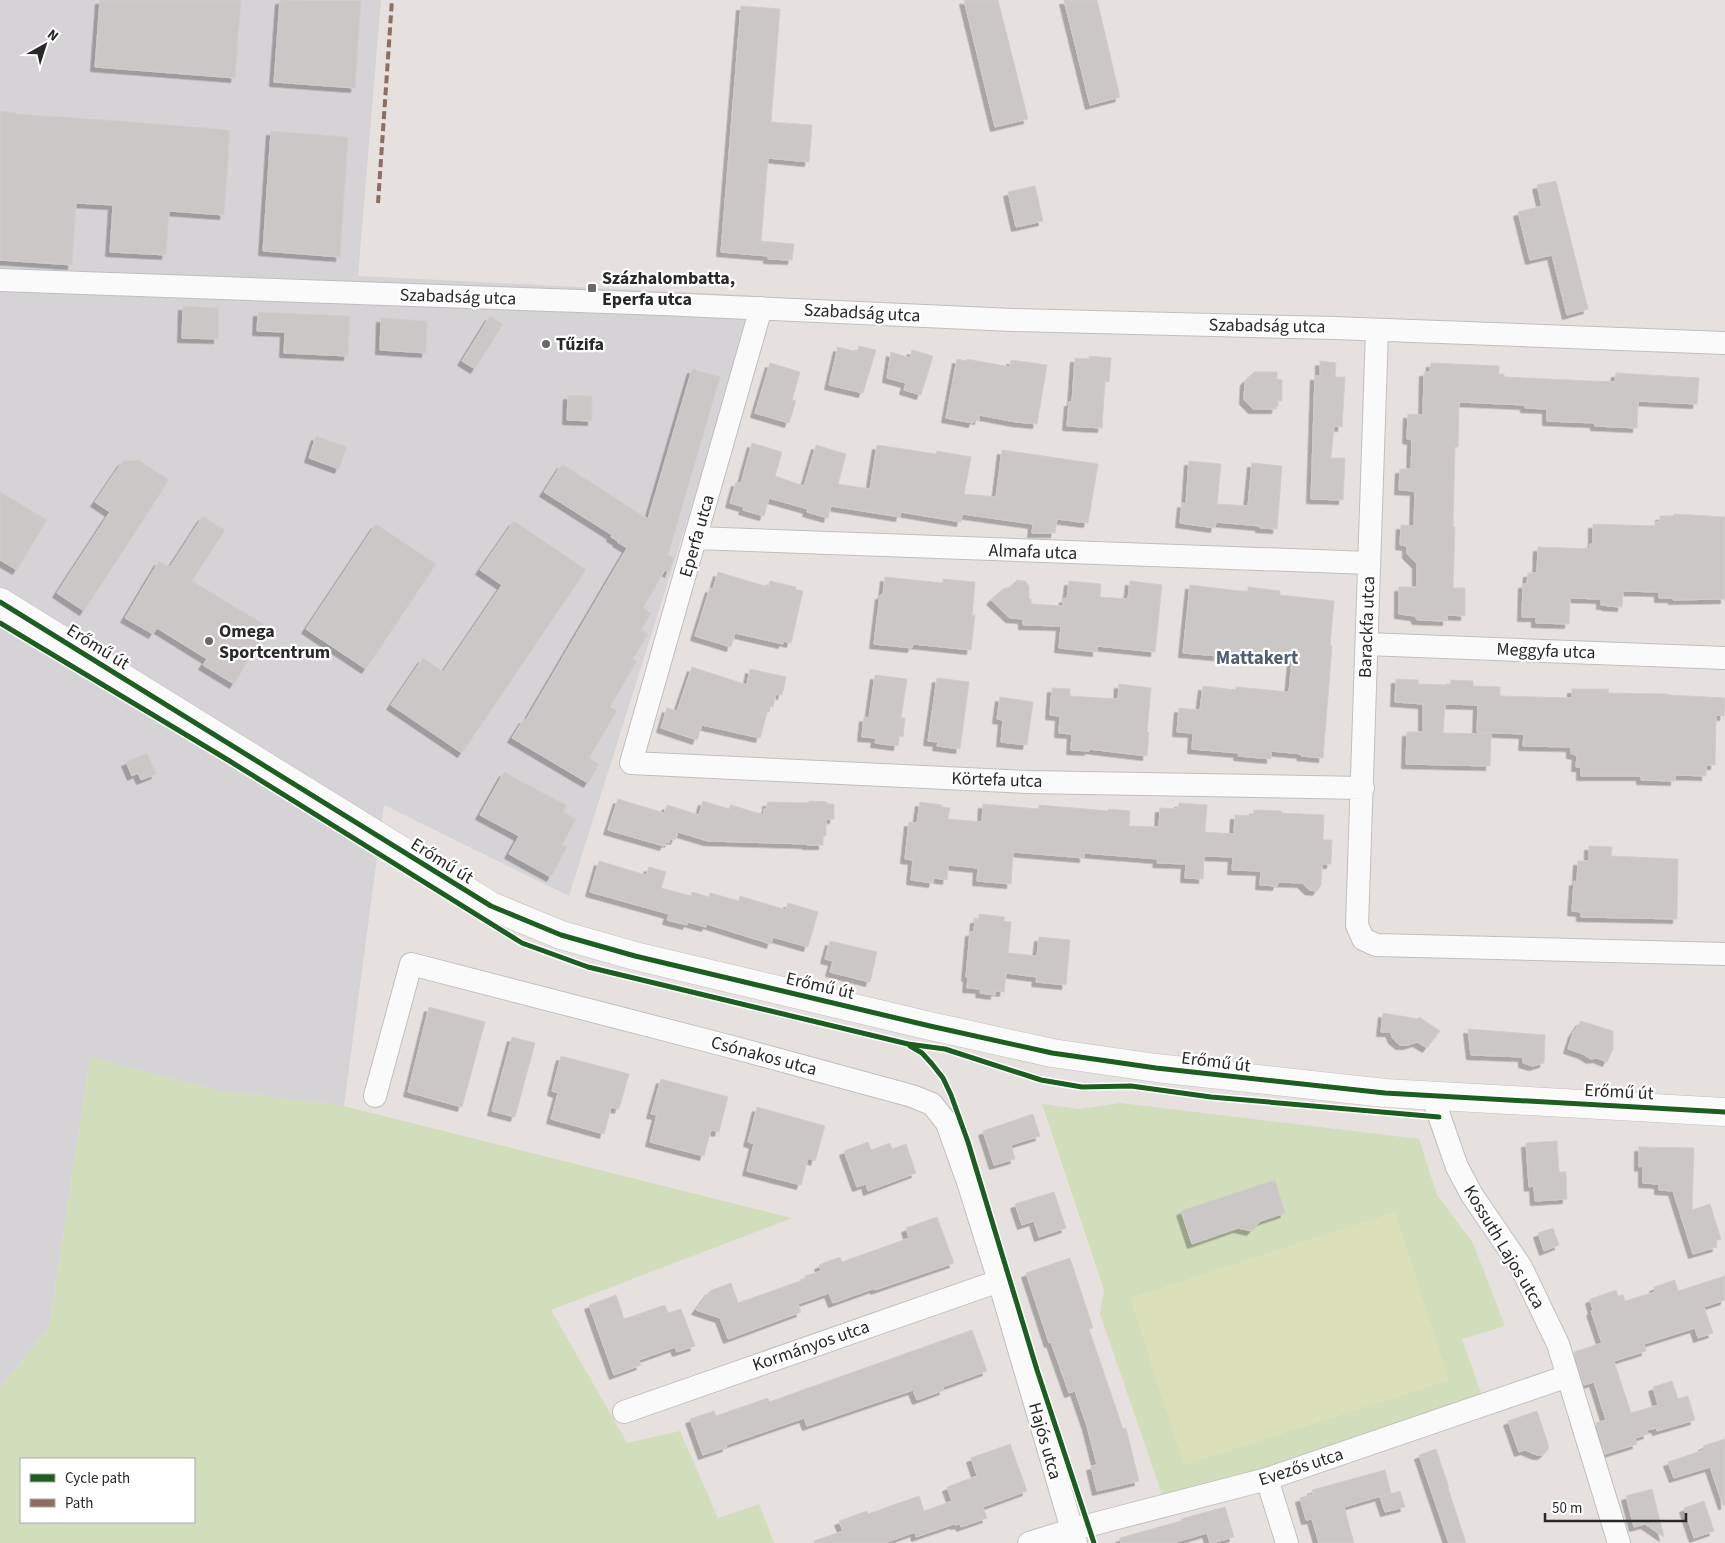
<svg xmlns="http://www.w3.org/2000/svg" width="1725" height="1543" font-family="'Source Sans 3',sans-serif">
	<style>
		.industrial { fill: #d5d3d6 }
		.green { fill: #d2ddbc; fill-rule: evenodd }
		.pitch { fill: #dce0ba }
		.building { fill: #cbc7c6; stroke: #d1cdcb; filter: url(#shadow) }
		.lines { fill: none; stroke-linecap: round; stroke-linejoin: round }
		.street-casing { stroke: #c0bfbf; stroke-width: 24 }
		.secondary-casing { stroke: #c0bfbf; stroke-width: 29 }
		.street { stroke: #fbfafa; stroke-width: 22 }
		.secondary { stroke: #fbfafa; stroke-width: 28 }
		.quiet { stroke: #8d6e63; stroke-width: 4; stroke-dasharray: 8 4; stroke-linecap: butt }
		.cycleway-casing { stroke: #fff; stroke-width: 8 }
		.cycleway { stroke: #1b5e20; stroke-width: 5 }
		.poi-dot { fill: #6a6968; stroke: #fff; stroke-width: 2 }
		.labels { text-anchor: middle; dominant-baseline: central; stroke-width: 4.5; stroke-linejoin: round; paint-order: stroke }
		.poi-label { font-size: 18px; font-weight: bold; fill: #282828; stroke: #fff; text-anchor: start }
		.street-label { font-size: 18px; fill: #282828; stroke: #fff }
		.neighbourhood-label { font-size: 19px; font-weight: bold; fill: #4f5e73; stroke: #fff }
	</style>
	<defs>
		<filter id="shadow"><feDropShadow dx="-4.5" dy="4.5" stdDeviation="0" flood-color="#0004"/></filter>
	</defs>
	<rect width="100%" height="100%" fill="#e6e1df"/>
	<!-- industrial -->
	<path class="industrial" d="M 0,0 L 381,0 L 358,276 L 758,296 L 569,896 L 384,805 L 344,1106 L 220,1091 L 90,1057 L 49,1328 L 0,1387 Z"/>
	<!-- green -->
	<path class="green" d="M 90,1057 L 220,1091 L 344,1106 L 792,1218 L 551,1310 L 627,1443 L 680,1431 L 718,1518 L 759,1504 L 774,1543 L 0,1543 L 0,1387 L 49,1328 ZM 194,1459 L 194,1522 L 21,1522 L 21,1459 Z
		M 1120,1103 L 1419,1139 L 1437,1195 L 1473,1243 L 1505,1326 L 1462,1339 L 1486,1407 L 1166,1506 L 1100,1314 L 1104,1290 L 1042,1104 L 1079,1109 Z"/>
	<!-- pitch -->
	<path class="pitch" d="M 1395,1212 L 1449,1380 L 1184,1465 L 1130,1298 Z"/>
	<!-- building -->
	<path class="building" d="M 100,0 L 241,0 L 235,78 L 95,67 Z
		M 280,0 L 361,1 L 355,88 L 274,82 Z
		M 964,0 L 998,0 L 1028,119 L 995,127 Z
		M 1064,0 L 1097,0 L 1120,97 L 1090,105 Z
		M 741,6 L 780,9 L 771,122 L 812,125 L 809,162 L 768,158 L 761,241 L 794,244 L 792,260 L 768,259 L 768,256 L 721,252 Z
		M 0,111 L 16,113 L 16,114 L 121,121 L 230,130 L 224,215 L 169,211 L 166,255 L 110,252 L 113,205 L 76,203 L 72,265 L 0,260 Z
		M 271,131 L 348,137 L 340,257 L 263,251 Z
		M 1556,181 L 1588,309 L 1567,315 L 1552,255 L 1530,260 L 1518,212 L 1542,206 L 1537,185 Z
		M 1035,186 L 1043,221 L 1016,227 L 1008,192 Z
		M 183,306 L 219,308 L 218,339 L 182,338 Z
		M 258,312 L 350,316 L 348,356 L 284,353 L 285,332 L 257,331 Z
		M 490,316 L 503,324 L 475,369 L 462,361 Z
		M 381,318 L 427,321 L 426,353 L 380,350 Z
		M 859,346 L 876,350 L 863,393 L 829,385 L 838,347 L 857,352 Z
		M 912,350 L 933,356 L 921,395 L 904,390 L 906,383 L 887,378 L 891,352 L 910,358 Z
		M 1089,356 L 1111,358 L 1109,382 L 1105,381 L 1102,428 L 1067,426 L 1069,402 L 1072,402 L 1075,358 L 1089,359 Z
		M 957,359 L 967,361 L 967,359 L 1010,367 L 1011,360 L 1047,365 L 1037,424 L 1016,422 L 979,415 L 979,420 L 974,419 L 973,423 L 946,418 Z
		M 1320,361 L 1336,363 L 1335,377 L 1345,377 L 1342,427 L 1334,426 L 1331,458 L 1345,458 L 1343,500 L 1311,499 L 1315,376 L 1320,376 Z
		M 770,363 L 800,372 L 792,400 L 796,401 L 789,423 L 755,413 Z
		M 1431,363 L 1499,366 L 1499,374 L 1504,374 L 1504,377 L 1615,382 L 1616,373 L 1699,378 L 1697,404 L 1638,401 L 1637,428 L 1595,426 L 1595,423 L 1547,421 L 1547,409 L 1525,408 L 1525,405 L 1459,402 L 1458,447 L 1455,447 L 1453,527 L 1455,527 L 1453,588 L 1465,588 L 1465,616 L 1447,615 L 1447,621 L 1417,620 L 1415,616 L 1399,614 L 1399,587 L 1417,587 L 1417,564 L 1407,554 L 1407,546 L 1400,545 L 1401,525 L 1414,526 L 1415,491 L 1399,490 L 1400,469 L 1411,469 L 1412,440 L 1407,439 L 1408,414 L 1423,415 L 1424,372 L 1430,372 Z
		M 692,369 L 720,377 L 668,555 L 674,558 L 669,573 L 665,570 L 643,608 L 651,613 L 641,630 L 648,634 L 633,659 L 637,661 L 610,707 L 617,711 L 589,758 L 599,764 L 588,783 L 512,738 L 524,719 L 526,720 L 627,548 L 617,542 L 618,541 L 611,537 L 612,535 L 544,492 L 562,464 L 648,519 Z
		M 1254,372 L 1277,372 L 1277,379 L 1282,380 L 1282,401 L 1277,401 L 1276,409 L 1253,409 L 1244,400 L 1245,381 Z
		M 568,395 L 592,396 L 592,421 L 567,420 Z
		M 316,436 L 347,447 L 339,469 L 309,458 Z
		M 752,443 L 782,452 L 775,476 L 804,486 L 816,445 L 846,454 L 838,484 L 870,489 L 877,445 L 936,454 L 937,451 L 971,457 L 964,494 L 996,497 L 1002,450 L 1098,464 L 1088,523 L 1057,519 L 1055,533 L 1032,533 L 1033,524 L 962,514 L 961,522 L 901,512 L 900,517 L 831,506 L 828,518 L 807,512 L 808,509 L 769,498 L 764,516 L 743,510 L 744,507 L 730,503 L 736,482 L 741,483 Z
		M 139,460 L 169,480 L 84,611 L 57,593 L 110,512 L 95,502 L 123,461 Z
		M 1189,461 L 1221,464 L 1217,504 L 1248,506 L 1252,463 L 1282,466 L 1277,529 L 1260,528 L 1260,526 L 1216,522 L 1215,528 L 1180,523 L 1182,503 L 1186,504 Z
		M 0,492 L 47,520 L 17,570 L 0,560 Z
		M 1674,514 L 1725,517 L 1725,599 L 1673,600 L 1673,598 L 1659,598 L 1659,592 L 1623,591 L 1622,607 L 1606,606 L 1606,605 L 1601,605 L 1601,599 L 1570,598 L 1569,624 L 1536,623 L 1536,617 L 1522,617 L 1523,584 L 1527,584 L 1528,573 L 1537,573 L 1538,547 L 1590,549 L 1590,544 L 1593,544 L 1593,524 L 1655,526 L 1655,522 L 1660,522 L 1660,516 L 1673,516 Z
		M 203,516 L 225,530 L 192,581 L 268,627 L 234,684 L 203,665 L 207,659 L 157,628 L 153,634 L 125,618 L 159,561 L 170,567 Z
		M 514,521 L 586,570 L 462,753 L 391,705 L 423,658 L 443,672 L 502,585 L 480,570 Z
		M 376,524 L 436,564 L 366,669 L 306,629 Z
		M 718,572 L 768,587 L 770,581 L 796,587 L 795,589 L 803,591 L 791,643 L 783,641 L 783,644 L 735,633 L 731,647 L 695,636 L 710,588 L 713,589 Z
		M 885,577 L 943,583 L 943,579 L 975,582 L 972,617 L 975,614 L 971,650 L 913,644 L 912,648 L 874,644 L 880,595 L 883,595 Z
		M 1017,580 L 1025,581 L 1029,586 L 1029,599 L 1031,599 L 1031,604 L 1063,606 L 1064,598 L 1067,599 L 1069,581 L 1101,584 L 1100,597 L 1128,599 L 1130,581 L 1162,585 L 1155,652 L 1097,646 L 1097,652 L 1059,648 L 1061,626 L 1023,625 L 1023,619 L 1010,618 L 991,600 L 1004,588 L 1009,588 Z
		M 1190,585 L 1248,592 L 1248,587 L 1280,591 L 1280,595 L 1334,601 L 1330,645 L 1332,646 L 1323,758 L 1301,756 L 1302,754 L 1271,751 L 1271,759 L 1238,756 L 1239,753 L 1192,749 L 1193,733 L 1177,732 L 1179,708 L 1200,710 L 1203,686 L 1236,690 L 1236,687 L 1289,692 L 1292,660 L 1218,652 L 1218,656 L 1183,653 Z
		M 692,667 L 747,685 L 750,669 L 786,677 L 782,695 L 776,694 L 773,707 L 769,706 L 760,738 L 702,725 L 697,740 L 661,728 L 667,708 L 677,711 Z
		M 875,675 L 907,679 L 901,718 L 905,718 L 903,737 L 899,736 L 898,746 L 875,743 L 876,738 L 862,737 L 864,717 L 869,718 Z
		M 937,678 L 969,682 L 960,749 L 937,746 L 938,742 L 928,741 Z
		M 1396,679 L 1418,680 L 1418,684 L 1451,685 L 1451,680 L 1473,681 L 1473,686 L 1500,687 L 1500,696 L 1572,698 L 1572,689 L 1609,689 L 1608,693 L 1668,694 L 1668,695 L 1725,698 L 1724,716 L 1716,715 L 1715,765 L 1706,765 L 1706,776 L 1675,775 L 1675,781 L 1641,780 L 1641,776 L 1581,776 L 1581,767 L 1576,767 L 1577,755 L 1571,754 L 1571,747 L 1523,746 L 1524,734 L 1477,732 L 1478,705 L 1445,704 L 1443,733 L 1491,734 L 1490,766 L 1406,764 L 1407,732 L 1423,732 L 1423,704 L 1395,702 Z
		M 1119,684 L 1151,688 L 1147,732 L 1149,733 L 1147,756 L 1089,749 L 1089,751 L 1071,750 L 1072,734 L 1059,733 L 1060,716 L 1050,715 L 1052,688 L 1070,689 L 1070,696 L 1118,699 Z
		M 1000,697 L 1033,702 L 1027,745 L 1001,742 L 1003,720 L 997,719 Z
		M 147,753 L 156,774 L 141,780 L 138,773 L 132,776 L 126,762 Z
		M 504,772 L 566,805 L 563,812 L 576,819 L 562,845 L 567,847 L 551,877 L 509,854 L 519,836 L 480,815 Z
		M 618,799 L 664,813 L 667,805 L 699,815 L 703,801 L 729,809 L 731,805 L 764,815 L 764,809 L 767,809 L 767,802 L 809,803 L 809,801 L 827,802 L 827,804 L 834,804 L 834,819 L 826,819 L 826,836 L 823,836 L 823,845 L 807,845 L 807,844 L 708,841 L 678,832 L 675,840 L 670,839 L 669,843 L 666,842 L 664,846 L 608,830 Z
		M 920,802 L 942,805 L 941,807 L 950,808 L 948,819 L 982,822 L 983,804 L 1039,809 L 1039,805 L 1108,811 L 1108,809 L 1130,811 L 1129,826 L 1159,827 L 1160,808 L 1178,809 L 1179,803 L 1207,805 L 1205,832 L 1234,834 L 1235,815 L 1253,816 L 1254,810 L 1282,811 L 1281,813 L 1324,815 L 1323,840 L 1332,840 L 1331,864 L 1322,864 L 1321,885 L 1317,891 L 1309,890 L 1302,883 L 1278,882 L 1277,886 L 1260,885 L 1261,871 L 1232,870 L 1233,857 L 1204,856 L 1203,879 L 1185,878 L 1186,864 L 1157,863 L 1158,859 L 1084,853 L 1084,858 L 1013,852 L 1011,884 L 977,881 L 978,868 L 948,865 L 947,880 L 934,878 L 933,883 L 911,880 L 913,860 L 905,859 L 909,822 L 917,823 Z
		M 1589,846 L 1612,847 L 1611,856 L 1678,859 L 1677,919 L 1581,917 L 1581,912 L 1572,911 L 1574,881 L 1577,882 L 1578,861 L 1589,861 Z
		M 599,861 L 646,875 L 649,867 L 666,872 L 661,888 L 691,896 L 692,892 L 709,897 L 710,893 L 739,901 L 740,896 L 786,910 L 788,903 L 818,912 L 808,947 L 773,937 L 771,944 L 707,924 L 706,927 L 688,922 L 687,925 L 667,920 L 669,914 L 590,892 Z
		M 979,914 L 1005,917 L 1004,921 L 1011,922 L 1008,953 L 1037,956 L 1039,937 L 1070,940 L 1066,985 L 1036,982 L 1037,977 L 1006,973 L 1004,992 L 995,991 L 995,995 L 980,993 L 981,989 L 967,988 L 968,977 L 966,977 L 970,932 L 974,932 L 975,919 L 979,919 Z
		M 830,941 L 877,952 L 870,982 L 830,972 L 833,961 L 825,959 Z
		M 429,1007 L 485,1022 L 462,1107 L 408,1092 Z
		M 1383,1013 L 1418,1019 L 1419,1017 L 1440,1031 L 1427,1048 L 1417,1042 L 1408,1045 L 1400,1045 L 1393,1039 L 1390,1032 L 1381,1032 Z
		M 1581,1021 L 1613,1031 L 1613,1049 L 1607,1062 L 1597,1058 L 1591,1059 L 1583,1054 L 1568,1049 L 1573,1033 Z
		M 1468,1029 L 1545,1035 L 1544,1063 L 1533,1066 L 1523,1063 L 1523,1057 L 1471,1055 Z
		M 512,1037 L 535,1043 L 515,1117 L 492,1111 Z
		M 561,1056 L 629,1074 L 619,1109 L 611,1107 L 604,1134 L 551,1119 L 558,1093 L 552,1091 Z
		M 661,1079 L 728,1097 L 719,1132 L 711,1130 L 704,1156 L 650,1142 L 657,1115 L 651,1114 Z
		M 757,1107 L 825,1126 L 815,1161 L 808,1158 L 801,1185 L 747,1171 L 754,1144 L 748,1142 Z
		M 1033,1114 L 1040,1136 L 1011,1145 L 1015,1159 L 994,1165 L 983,1131 Z
		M 1557,1141 L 1559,1172 L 1566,1172 L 1567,1199 L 1535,1201 L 1534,1186 L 1529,1187 L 1526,1143 Z
		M 868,1142 L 871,1150 L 890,1143 L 892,1149 L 906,1144 L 916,1173 L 868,1191 L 866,1184 L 857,1187 L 844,1151 Z
		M 1639,1147 L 1694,1148 L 1692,1210 L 1710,1204 L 1721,1239 L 1715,1241 L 1717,1247 L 1693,1254 L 1673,1191 L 1659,1190 L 1659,1184 L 1643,1183 L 1643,1166 L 1639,1167 Z
		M 1275,1180 L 1285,1213 L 1261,1221 L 1251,1231 L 1238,1228 L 1192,1244 L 1181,1211 Z
		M 1054,1192 L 1066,1228 L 1039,1237 L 1034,1221 L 1022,1225 L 1015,1204 Z
		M 937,1217 L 954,1263 L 875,1290 L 875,1288 L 833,1303 L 829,1293 L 798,1304 L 801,1312 L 728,1339 L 720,1318 L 696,1310 L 710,1291 L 731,1283 L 738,1303 L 806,1279 L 805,1276 L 821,1271 L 819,1265 L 840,1257 L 842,1262 L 909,1238 L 906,1228 Z
		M 1553,1228 L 1559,1245 L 1544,1251 L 1538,1233 Z
		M 1070,1258 L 1093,1328 L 1089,1329 L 1123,1429 L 1126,1428 L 1139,1481 L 1097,1491 L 1091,1466 L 1097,1465 L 1087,1426 L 1075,1391 L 1069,1393 L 1051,1342 L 1049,1343 L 1026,1273 Z
		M 1725,1276 L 1725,1300 L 1704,1307 L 1713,1333 L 1698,1338 L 1695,1328 L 1644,1344 L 1646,1351 L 1614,1361 L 1631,1413 L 1658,1405 L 1653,1387 L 1672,1381 L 1678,1399 L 1688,1396 L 1695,1420 L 1657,1431 L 1656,1428 L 1647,1430 L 1648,1434 L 1635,1438 L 1637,1444 L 1605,1454 L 1596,1423 L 1606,1420 L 1594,1382 L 1584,1385 L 1574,1352 L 1602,1343 L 1591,1311 L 1593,1310 L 1590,1299 L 1616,1290 L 1618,1296 L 1623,1295 L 1625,1301 L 1655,1292 L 1654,1287 L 1675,1280 L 1678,1291 Z
		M 616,1295 L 624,1319 L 665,1305 L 668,1313 L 681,1309 L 695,1346 L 677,1352 L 675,1347 L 639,1360 L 641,1365 L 614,1375 L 589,1305 Z
		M 972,1330 L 987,1371 L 943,1387 L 944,1390 L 917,1400 L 913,1390 L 807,1426 L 804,1418 L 726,1445 L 727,1447 L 703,1455 L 690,1419 L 714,1411 L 716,1416 L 768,1398 L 769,1402 Z
		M 1537,1411 L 1549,1447 L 1546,1452 L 1542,1455 L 1537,1455 L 1525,1450 L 1519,1452 L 1508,1421 Z
		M 1725,1439 L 1725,1505 L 1723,1505 L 1710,1467 L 1674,1478 L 1668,1462 L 1704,1450 L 1703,1446 Z
		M 1010,1444 L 1027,1491 L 983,1507 L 987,1518 L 961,1527 L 960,1524 L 955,1525 L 954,1524 L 916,1537 L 915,1532 L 885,1543 L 815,1543 L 814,1541 L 843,1531 L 839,1521 L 867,1511 L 868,1514 L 919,1496 L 924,1511 L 952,1501 L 947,1487 L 977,1476 L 971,1458 Z
		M 1436,1449 L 1449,1488 L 1448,1488 L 1466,1543 L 1449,1543 L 1419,1455 Z
		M 1385,1470 L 1391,1493 L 1344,1507 L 1354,1543 L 1319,1543 L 1312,1519 L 1306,1520 L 1300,1498 L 1314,1494 L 1312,1490 Z
		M 1652,1489 L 1664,1537 L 1645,1524 L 1634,1527 L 1626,1496 Z
		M 1400,1491 L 1405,1507 L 1385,1512 L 1380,1497 Z
		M 1704,1501 L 1714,1531 L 1694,1538 L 1684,1508 Z
		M 1225,1507 L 1234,1537 L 1212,1543 L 1210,1543 L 1207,1533 L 1173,1543 L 1121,1543 L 1120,1538 L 1181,1521 L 1181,1519 Z"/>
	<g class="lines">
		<defs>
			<path id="street" d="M 0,280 L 663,304 L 1012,320 L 1334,328 L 1725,343
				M 761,308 L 631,763 L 1028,782 L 1363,788
				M 1377,330 L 1357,925 L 1363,939 L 1376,945 L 1725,954
				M 696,538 L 1369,563
				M 1367,644 L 1725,658
				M 1432,1095 L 1457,1167 L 1472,1195 L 1521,1267 L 1558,1344 L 1619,1543
				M 375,1096 L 411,964 L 732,1047 L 912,1096 L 932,1104 L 947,1123 L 969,1185 L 999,1281 L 1076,1543
				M 624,1412 L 999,1281
				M 1267,1479 L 1287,1543
				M 1029,1543 L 1071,1530 L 1267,1479 L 1568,1376"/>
			<path id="secondary" d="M 0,602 L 491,906 L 561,935 L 635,956 L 930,1026 L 1052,1053 L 1156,1068 L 1385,1093 L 1725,1112"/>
		</defs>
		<!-- street casing -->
		<use href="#street" class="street-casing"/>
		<!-- secondary casing -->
		<use href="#secondary" class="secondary-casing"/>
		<!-- street -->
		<use href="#street" class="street"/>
		<!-- secondary -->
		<use href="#secondary" class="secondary"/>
		<!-- quiet -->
		<path class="quiet" d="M 378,203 L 392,0"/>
		<defs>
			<path id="cycleway" d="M 0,602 L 491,906 L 561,935 L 635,956 L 930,1026 L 1052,1053 L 1156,1068 L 1385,1093 L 1725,1112
				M 0,623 L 228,760 L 522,943 L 588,967 L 908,1044 L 945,1049 L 1041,1080 L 1082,1087 L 1131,1086 L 1211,1097 L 1439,1117
				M 910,1046 L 922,1053 L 932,1064 L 943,1078 L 951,1095 L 968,1142 L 1037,1370 L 1094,1543"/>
		</defs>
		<!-- cycleway casing -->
		<use href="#cycleway" class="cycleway-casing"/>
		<!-- cycleway -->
		<use href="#cycleway" class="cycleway"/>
	</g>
	<!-- markers -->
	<g class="poi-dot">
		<rect x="587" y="283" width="10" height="10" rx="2.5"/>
		<circle cx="546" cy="344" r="5"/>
		<circle cx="209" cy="641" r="5"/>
	</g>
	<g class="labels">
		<!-- poi labels -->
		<g class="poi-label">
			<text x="602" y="278">Százhalombatta,<tspan x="602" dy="21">Eperfa utca</tspan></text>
			<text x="556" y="344">Tűzifa</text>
			<text x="219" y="631">Omega<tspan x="219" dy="21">Sportcentrum</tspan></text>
		</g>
		<!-- street labels -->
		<g class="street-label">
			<text transform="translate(458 297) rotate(2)">Szabadság utca</text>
			<text transform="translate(862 313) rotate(3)">Szabadság utca</text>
			<text transform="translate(1267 326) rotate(1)">Szabadság utca</text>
			<text transform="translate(697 536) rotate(-74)">Eperfa utca</text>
			<text transform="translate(1033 552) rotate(2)">Almafa utca</text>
			<text transform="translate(1367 627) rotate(-88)">Barackfa utca</text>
			<text transform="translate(98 647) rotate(32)">Erőmű út</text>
			<text transform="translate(1546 651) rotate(2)">Meggyfa utca</text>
			<text transform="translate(997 780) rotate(2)">Körtefa utca</text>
			<text transform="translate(442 861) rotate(32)">Erőmű út</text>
			<text transform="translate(820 986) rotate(13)">Erőmű út</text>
			<text transform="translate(764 1056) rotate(15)">Csónakos utca</text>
			<text transform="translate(1216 1062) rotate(7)">Erőmű út</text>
			<text transform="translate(1619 1092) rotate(3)">Erőmű út</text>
			<text transform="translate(1504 1247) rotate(59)">Kossuth Lajos utca</text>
			<text transform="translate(811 1346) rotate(-19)">Kormányos utca</text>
			<text transform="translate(1045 1441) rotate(74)">Hajós utca</text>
			<text transform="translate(1301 1467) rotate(-18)">Evezős utca</text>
		</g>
		<!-- neighbourhood labels -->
		<g class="neighbourhood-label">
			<text x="1257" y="658">Mattakert</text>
		</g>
	</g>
	<!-- legend -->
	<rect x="20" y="1458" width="175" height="65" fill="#ffffff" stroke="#a9a9a9"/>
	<rect x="30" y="1474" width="25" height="8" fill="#1b5e20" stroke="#a9a9a9"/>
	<text x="65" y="1483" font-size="15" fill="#282828">Cycle path</text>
	<rect x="30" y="1499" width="25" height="8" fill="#8d6e63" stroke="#a9a9a9"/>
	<text x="65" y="1508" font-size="15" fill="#282828">Path</text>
	<!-- north arrow -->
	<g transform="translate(45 45) rotate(39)" stroke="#ffffff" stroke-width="4" paint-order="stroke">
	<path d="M0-4L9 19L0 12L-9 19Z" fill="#282828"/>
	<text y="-8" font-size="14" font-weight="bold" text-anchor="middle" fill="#282828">N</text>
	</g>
	<!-- scale -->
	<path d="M1545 1513v8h141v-8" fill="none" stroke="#282828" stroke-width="2.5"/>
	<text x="1552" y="1513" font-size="15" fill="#282828" stroke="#ffffff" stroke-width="4" paint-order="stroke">50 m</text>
</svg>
